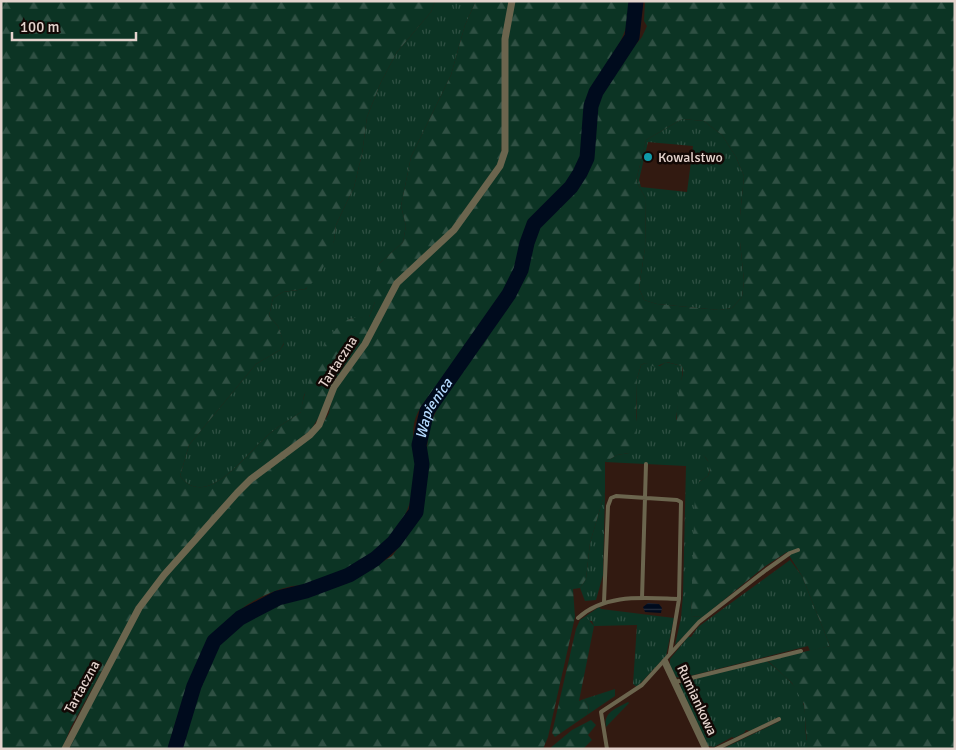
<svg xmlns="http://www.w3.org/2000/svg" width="956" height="750" font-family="Signika,sans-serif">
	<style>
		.grass { fill: url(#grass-tufts); fill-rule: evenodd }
		.forest { fill: url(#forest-firs); fill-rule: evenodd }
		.water { fill: url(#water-rules) }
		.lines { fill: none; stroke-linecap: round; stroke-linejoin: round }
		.stream { stroke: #000b1d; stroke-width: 2.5 }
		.river { stroke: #000b1d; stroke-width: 15 }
		.lane { stroke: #6b654e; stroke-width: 4 }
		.street { stroke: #6b654e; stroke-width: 7 }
		.culture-dot { fill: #0f9aa8; stroke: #120805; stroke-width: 2 }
		.labels { text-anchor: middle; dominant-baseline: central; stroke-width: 5; stroke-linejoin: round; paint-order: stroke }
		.poi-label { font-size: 14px; fill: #e4d3cd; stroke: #120805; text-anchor: start }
		.street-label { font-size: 14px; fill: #e4d3cd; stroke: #120805 }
		.water-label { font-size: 15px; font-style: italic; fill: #b4daff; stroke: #120805 }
	</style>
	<defs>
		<pattern id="grass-tufts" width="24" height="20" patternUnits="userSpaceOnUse" patternTransform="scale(1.25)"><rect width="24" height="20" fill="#0c3424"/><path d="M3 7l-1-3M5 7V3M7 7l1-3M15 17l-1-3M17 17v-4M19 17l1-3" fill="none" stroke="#2f5043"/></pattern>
		<pattern id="forest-firs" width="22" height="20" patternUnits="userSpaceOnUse" patternTransform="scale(1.25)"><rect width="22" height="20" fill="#0c3424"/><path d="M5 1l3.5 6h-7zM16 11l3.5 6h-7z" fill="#2f5043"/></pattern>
		<pattern id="water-rules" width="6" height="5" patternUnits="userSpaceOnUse" patternTransform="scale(1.25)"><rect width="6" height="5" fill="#000b1d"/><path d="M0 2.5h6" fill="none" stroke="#252e3d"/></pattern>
	</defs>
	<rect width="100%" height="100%" fill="#321a11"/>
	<!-- grass -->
	<path class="grass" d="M 435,1 L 476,1 L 465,25 L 451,75 L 411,157 L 401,206 L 406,226 L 403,242 L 379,264 L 375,302 L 369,317 L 349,319 L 304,395 L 301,412 C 290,420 276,427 266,437 C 246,454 206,511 180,476 L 189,445 L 256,364 L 280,350 L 284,344 L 278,326 L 269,316 L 273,298 L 283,292 L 306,289 L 334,241 L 336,225 L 354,187 L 362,154 L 367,117 L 381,82 L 397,52 L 431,12 Z
		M 682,119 L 704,121 L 722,135 L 736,157 L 744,176 L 740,216 L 740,242 L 744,281 L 742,297 L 732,308 L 719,310 L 657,304 L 644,300 L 639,288 L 645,248 L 646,199 L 636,181 L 646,140 ZM 648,142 L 693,146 L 687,192 L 641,187 L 639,180 Z
		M 666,362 L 682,366 C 684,370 677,411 676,419 L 711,465 L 708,476 L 699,482 L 691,616 L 703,617 L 675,645 L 681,618 L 683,594 L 686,466 L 605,462 L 617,455 L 629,453 L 637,417 L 637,379 L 641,365 L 645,363 L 660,366 Z
		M 605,492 L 603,575 L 596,600 L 585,601 L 580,588 L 586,579 L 590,543 Z
		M 790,560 L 802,576 L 830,646 L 810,651 L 808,646 L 682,678 L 676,677 L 670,666 L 670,659 L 688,637 L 691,637 L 698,627 Z
		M 599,607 L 601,609 L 674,618 L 666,656 L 637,687 L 633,684 L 637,625 L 594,626 L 592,621 L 580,620 Z
		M 767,661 C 781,673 801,687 804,706 C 807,720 803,737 810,749 L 722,749 L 780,721 L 779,717 L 750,731 L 746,730 L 744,733 L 734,738 L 732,737 L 714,747 L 708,746 L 680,687 L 681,682 Z
		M 615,689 L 615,696 L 587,715 L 589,707 L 584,699 Z
		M 628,702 L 629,703 L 606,727 C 603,712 617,708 628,702 Z"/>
	<!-- forest -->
	<path class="forest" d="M 1,1 L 435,1 L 431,12 L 397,52 L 381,82 L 367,117 L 362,154 L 354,187 L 336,225 L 334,241 L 325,264 L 317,279 L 305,289 L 283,292 L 273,298 L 269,316 L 278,326 L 284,343 L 280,350 L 256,364 L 189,445 L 180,476 C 206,511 246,454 266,437 C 276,427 290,420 301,412 C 304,389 326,326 350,319 C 356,317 363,317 369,317 L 375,302 L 369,290 L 379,264 L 403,242 L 406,226 L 401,206 L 411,157 L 451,75 L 465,25 L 476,1 L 510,1 L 501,159 L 476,199 L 439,243 L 395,282 L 375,323 L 311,430 L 249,478 L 137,607 L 71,727 L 62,749 L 1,749 Z
		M 514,1 L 632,1 C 628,31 618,49 601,74 C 597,79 593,83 590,89 C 578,114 591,142 579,167 C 567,190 542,201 529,223 C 517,244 518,267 506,289 C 490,319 468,347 447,375 C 438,387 425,398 418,412 C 411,426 413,438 415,453 C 417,486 411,512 391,537 C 373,559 342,576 316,584 C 308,586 300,585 292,586 C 210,605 188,677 168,749 L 67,749 L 141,609 L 156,588 L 252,480 L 321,427 L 329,413 L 333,392 L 399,283 L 440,246 L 502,167 L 507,39 Z
		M 645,1 L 955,1 L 955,749 L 810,749 L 807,743 L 804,704 L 792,683 L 767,660 L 830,646 L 802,576 L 787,552 L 764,567 L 703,617 L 691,616 L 695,490 L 699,482 L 708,476 C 718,453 685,450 678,432 C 675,421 678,401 679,389 C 680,381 685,373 682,366 L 667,362 L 655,367 L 645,363 L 641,365 L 637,379 L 636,444 L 629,453 L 617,455 L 605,462 L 605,492 L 590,543 L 586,579 L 580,588 L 573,589 L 575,617 L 548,737 L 543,749 L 180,749 L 200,687 L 218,645 L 244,621 L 278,605 L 322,592 L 353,580 L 392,556 L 410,532 L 421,513 L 429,426 L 442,399 L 513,298 L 524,274 L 531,243 L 538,227 L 576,188 L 591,159 L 595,108 L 599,93 L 618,66 L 642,37 L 647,26 L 644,21 ZM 682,119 L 704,121 L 722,135 L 736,157 L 744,176 L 740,216 L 740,242 L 744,281 L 742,297 L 732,308 L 719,310 L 657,304 L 644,300 L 639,288 L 645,248 L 646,199 L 636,181 L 646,140 Z
		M 587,618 L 594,626 L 579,701 L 584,699 L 589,707 L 587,715 L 555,737 L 552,733 L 576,629 L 580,620 Z
		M 591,720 L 596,725 L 588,735 L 592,740 L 583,749 L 549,749 L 572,730 Z"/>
	<!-- water -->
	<path class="water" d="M 648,603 L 659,604 L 662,608 L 661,613 L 645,612 L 643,607 Z"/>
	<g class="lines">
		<!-- stream -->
		<path class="stream" d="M 636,1 L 636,2"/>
		<!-- river -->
		<path class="river" id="s1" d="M 175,749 L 194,686 L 214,641 L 240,618 L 278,598 L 306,591 L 349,575 L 375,559 L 394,542 L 416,512 L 422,464 L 419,445 L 427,411 L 509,294 L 521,270 L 527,243 L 534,224 L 571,187 L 580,173 L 587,158 L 591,106 L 596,92 L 632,37 L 636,1"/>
		<!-- lane -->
		<path class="lane" d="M 642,598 L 646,464
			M 604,602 L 608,506 L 611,498 L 616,496 L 677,500 L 681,502 L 679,599
			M 578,618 C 605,593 645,598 679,599 L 670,653
			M 675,682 L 801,651
			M 607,749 L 601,712 L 642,685 L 699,622 L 766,570 L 790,553 L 798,550
			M 716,749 L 779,719"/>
		<!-- street -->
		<path class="street" d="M 665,662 L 706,749
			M 65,749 L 139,608 L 164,575 L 237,493 L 251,479 L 310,435 L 319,425 L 334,387 L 365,344 L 397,283 L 454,230 L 500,166 L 505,151 L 505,39 L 512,1"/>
	</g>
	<!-- markers -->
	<circle class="culture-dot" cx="648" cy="157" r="5"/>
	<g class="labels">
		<!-- poi labels -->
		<g class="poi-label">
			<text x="658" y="157">Kowalstwo</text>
		</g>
		<!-- street labels -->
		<g class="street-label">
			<text transform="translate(338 362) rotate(-57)">Tartaczna</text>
			<text transform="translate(82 687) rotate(-61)">Tartaczna</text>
			<text transform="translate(697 700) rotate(65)">Rumiankowa</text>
		</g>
		<!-- water labels -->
		<g class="water-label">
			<text stroke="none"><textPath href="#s1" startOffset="468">Wapienica</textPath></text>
		</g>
	</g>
	<!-- border -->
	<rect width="956" height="750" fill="none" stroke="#e4d3cd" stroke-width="5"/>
	<!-- scale -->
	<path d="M12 32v8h124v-8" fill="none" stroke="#e4d3cd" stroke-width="2.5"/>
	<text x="20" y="32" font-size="15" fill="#e4d3cd" stroke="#120805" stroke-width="4" paint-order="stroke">100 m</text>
</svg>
